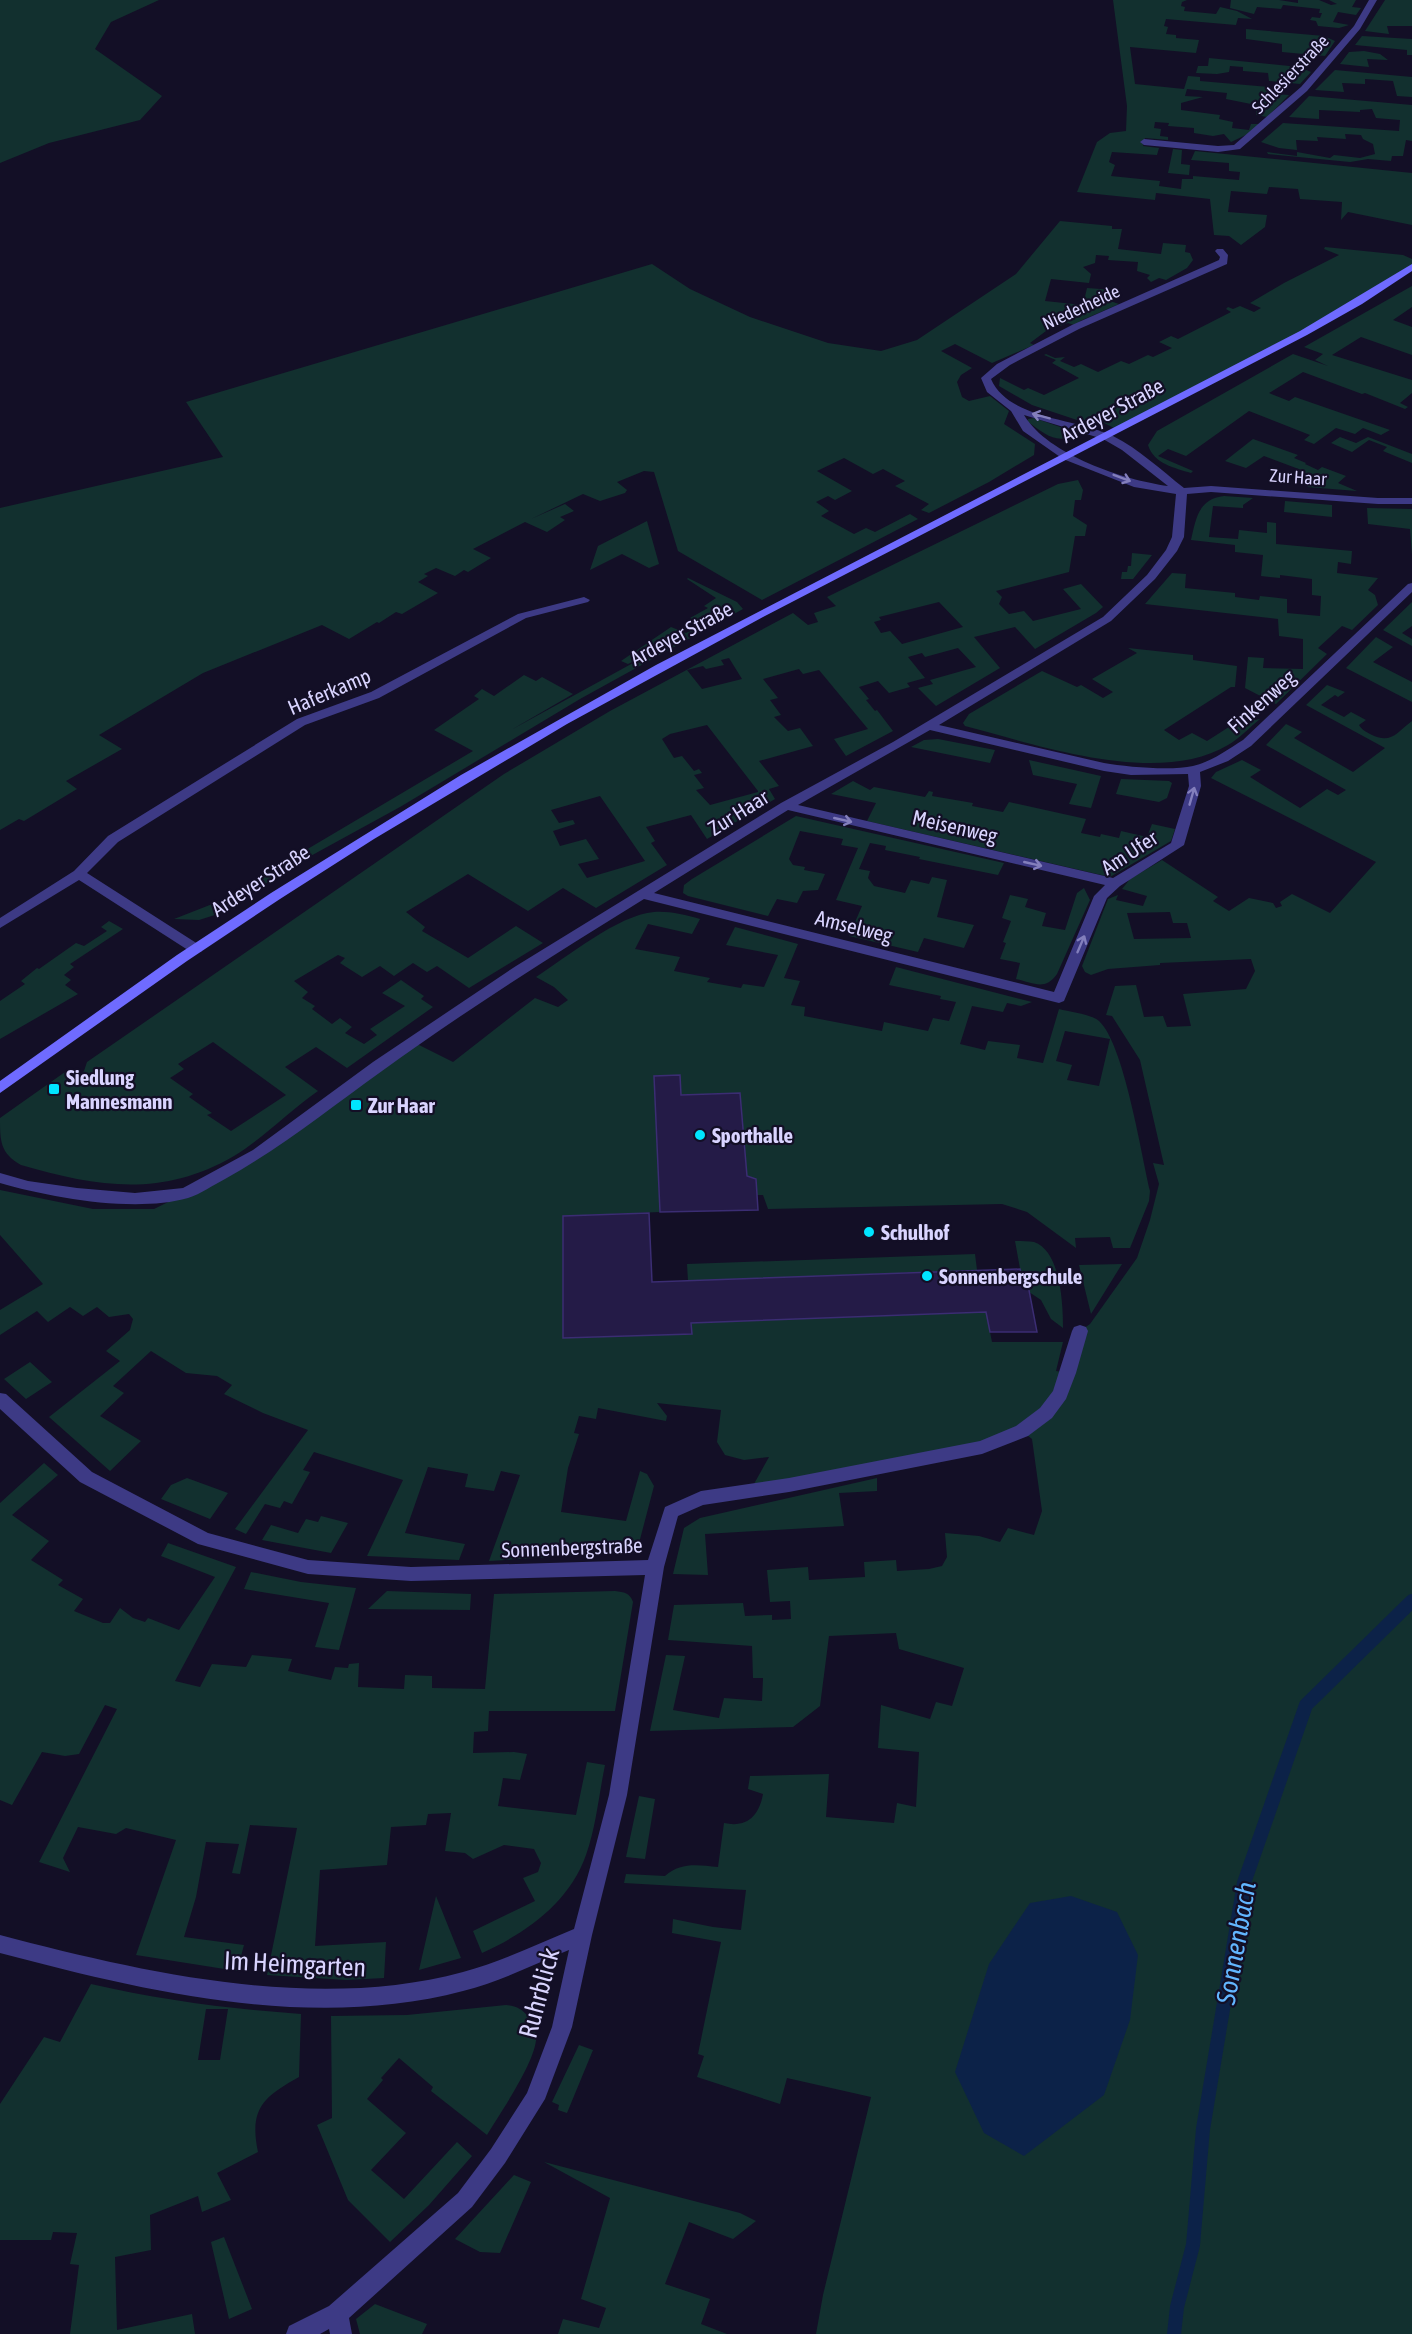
<svg xmlns="http://www.w3.org/2000/svg" width="1412" height="2334" font-family="'Asap Condensed',sans-serif">
	<style>
		.green { fill: #12302f; fill-rule: evenodd }
		.water { fill: #0c2248 }
		.lines { fill: none; stroke-linecap: round; stroke-linejoin: round }
		.stream { stroke: #0c2248; stroke-width: 14 }
		.building { fill: #241b47; stroke: #3b2d73; stroke-width: 1.5 }
		.street { fill: #3d3a85; fill-rule: evenodd }
		.secondary { fill: #6f6bff; fill-rule: evenodd }
		.oneway { stroke: #837fbc }
		.poi-dot { fill: #00e5ff; stroke: #130f26; stroke-width: 2 }
		.labels { text-anchor: middle; dominant-baseline: central; stroke-width: 4.5; stroke-linejoin: round; paint-order: stroke }
		.far-street-label { font-size: 18px; fill: #d9d4ff; stroke: #130f26 }
		.street-label { font-size: 21px; fill: #d9d4ff; stroke: #130f26 }
		.poi-label { font-size: 21px; font-weight: bold; fill: #d9d4ff; stroke: #130f26; text-anchor: start }
		.near-street-label { font-size: 26px; fill: #d9d4ff; stroke: #130f26 }
		.near-water-label { font-size: 27px; font-style: italic; fill: #62b6ff; stroke: #130f26 }
	</style>
	<rect width="100%" height="100%" fill="#130f26"/>
	<!-- green -->
	<path class="green" d="M 0,0 L 159,0 L 111,22 L 95,49 L 162,96 L 140,120 L 49,143 L 0,163 Z
		M 1113,0 L 1187,0 L 1182,2 L 1181,6 L 1185,7 L 1184,11 L 1216,14 L 1220,7 L 1237,11 L 1252,19 L 1238,18 L 1236,25 L 1166,19 L 1164,26 L 1168,27 L 1166,34 L 1176,35 L 1176,38 L 1199,40 L 1196,53 L 1130,47 L 1135,84 L 1184,89 L 1188,76 L 1200,77 L 1200,81 L 1269,87 L 1272,88 L 1274,94 L 1289,95 L 1267,117 L 1256,115 L 1256,105 L 1226,99 L 1227,93 L 1187,89 L 1185,96 L 1203,97 L 1181,103 L 1181,110 L 1220,115 L 1219,119 L 1233,122 L 1232,128 L 1249,130 L 1251,124 L 1259,124 L 1250,133 L 1231,142 L 1224,134 L 1213,136 L 1194,133 L 1194,128 L 1168,126 L 1169,123 L 1155,122 L 1154,128 L 1161,129 L 1160,136 L 1168,137 L 1168,140 L 1145,138 L 1143,146 L 1159,148 L 1157,155 L 1112,152 L 1109,162 L 1115,165 L 1111,176 L 1160,181 L 1159,186 L 1181,189 L 1182,179 L 1193,179 L 1193,176 L 1239,180 L 1240,172 L 1229,171 L 1229,163 L 1191,160 L 1195,151 L 1412,173 L 1412,225 L 1348,212 L 1341,220 L 1342,202 L 1300,199 L 1298,189 L 1269,187 L 1267,194 L 1231,191 L 1228,212 L 1267,215 L 1265,227 L 1241,245 L 1229,236 L 1214,235 L 1210,199 L 1156,193 L 1155,200 L 1077,192 L 1097,142 L 1110,133 L 1126,131 L 1127,106 Z
		M 1231,0 L 1279,0 L 1298,3 L 1298,0 L 1319,0 L 1331,5 L 1337,4 L 1329,0 L 1356,0 L 1352,7 L 1361,8 L 1356,15 L 1338,12 L 1333,22 L 1349,25 L 1339,28 L 1318,26 L 1316,21 L 1310,20 L 1312,17 L 1320,18 L 1322,13 L 1319,13 L 1320,9 L 1283,5 L 1281,9 L 1257,7 L 1254,14 L 1230,8 Z
		M 1385,0 L 1412,0 L 1412,26 L 1387,26 L 1389,34 L 1365,31 Z
		M 1246,29 L 1324,36 L 1335,41 L 1325,56 L 1282,52 L 1282,44 L 1246,39 Z
		M 1362,36 L 1412,39 L 1412,55 L 1407,55 L 1407,50 L 1355,45 Z
		M 1364,51 L 1380,54 L 1388,60 L 1367,59 L 1369,67 L 1340,64 L 1349,52 Z
		M 1209,58 L 1299,67 L 1311,72 L 1300,84 L 1269,81 L 1268,73 L 1243,71 L 1243,67 L 1230,66 L 1229,72 L 1217,74 L 1196,73 L 1198,66 L 1208,66 Z
		M 1335,70 L 1412,77 L 1412,97 L 1397,96 L 1393,81 L 1365,79 L 1365,84 L 1342,83 L 1344,92 L 1315,90 Z
		M 1309,96 L 1412,105 L 1412,141 L 1406,140 L 1403,156 L 1392,156 L 1391,161 L 1368,159 L 1350,162 L 1268,154 L 1267,152 L 1297,156 L 1297,152 L 1330,158 L 1334,155 L 1360,158 L 1375,154 L 1373,144 L 1363,139 L 1361,135 L 1345,134 L 1346,139 L 1317,137 L 1318,141 L 1296,140 L 1297,150 L 1279,148 L 1261,142 L 1283,123 L 1399,131 L 1400,120 L 1376,118 L 1372,109 L 1360,110 L 1360,112 L 1319,110 L 1319,119 L 1289,117 Z
		M 1173,149 L 1182,150 L 1181,164 L 1190,165 L 1189,175 L 1168,173 Z
		M 1060,221 L 1112,226 L 1112,229 L 1122,229 L 1118,249 L 1161,254 L 1163,243 L 1186,245 L 1185,252 L 1190,253 L 1193,260 L 1187,268 L 1166,280 L 1159,278 L 1151,282 L 1147,278 L 1150,275 L 1137,271 L 1138,262 L 1108,260 L 1109,256 L 1096,255 L 1095,263 L 1083,267 L 1091,274 L 1089,283 L 1051,279 L 1045,301 L 1083,305 L 1087,288 L 1114,290 L 1104,294 L 1115,298 L 1110,301 L 1119,304 L 1080,321 L 1077,326 L 1068,323 L 1046,331 L 1030,343 L 1034,345 L 992,363 L 955,344 L 941,351 L 972,368 L 961,375 L 957,382 L 962,397 L 969,401 L 990,396 L 1009,411 L 1004,424 L 1035,444 L 1034,455 L 989,482 L 929,513 L 921,510 L 929,504 L 895,486 L 905,481 L 883,469 L 873,474 L 844,458 L 817,471 L 852,491 L 835,500 L 828,496 L 816,502 L 829,511 L 821,516 L 854,534 L 866,528 L 875,532 L 910,514 L 918,519 L 762,600 L 678,551 L 654,472 L 644,471 L 617,482 L 627,490 L 625,493 L 600,501 L 583,494 L 531,519 L 565,504 L 574,511 L 560,517 L 565,520 L 547,532 L 525,522 L 473,549 L 491,558 L 468,572 L 464,570 L 455,576 L 436,568 L 424,574 L 428,576 L 418,582 L 438,593 L 402,614 L 396,612 L 379,623 L 377,622 L 349,639 L 322,625 L 203,673 L 99,735 L 122,749 L 66,781 L 77,789 L 24,821 L 19,819 L 0,830 L 0,508 L 223,457 L 186,402 L 652,264 L 690,289 L 750,317 L 828,343 L 881,351 L 917,340 L 1016,274 Z
		M 1325,247 L 1403,255 L 1412,259 L 1412,267 L 1327,318 L 1118,430 L 1100,421 L 1077,420 L 1032,405 L 999,386 L 1000,378 L 1024,390 L 1028,388 L 1044,395 L 1079,378 L 1052,363 L 1056,360 L 1044,355 L 1046,354 L 1055,358 L 1065,357 L 1060,361 L 1074,367 L 1081,364 L 1098,372 L 1121,361 L 1129,364 L 1148,355 L 1153,357 L 1172,348 L 1159,342 L 1171,336 L 1178,339 L 1231,312 L 1226,309 L 1228,307 L 1233,309 L 1240,306 L 1254,312 L 1261,308 L 1250,303 L 1284,283 L 1339,255 L 1324,249 Z
		M 1412,286 L 1412,307 L 1393,320 L 1412,327 L 1412,355 L 1361,337 L 1332,355 L 1412,380 L 1412,393 L 1400,403 L 1408,407 L 1405,409 L 1365,393 L 1362,394 L 1303,372 L 1269,393 L 1289,401 L 1295,397 L 1390,430 L 1381,435 L 1363,428 L 1355,434 L 1336,428 L 1314,444 L 1304,440 L 1310,435 L 1249,411 L 1186,456 L 1168,449 L 1158,456 L 1193,471 L 1191,473 C 1175,468 1154,464 1148,445 L 1157,431 L 1293,354 L 1328,366 L 1315,360 L 1323,354 L 1304,347 Z
		M 1034,418 L 1072,431 L 1073,436 C 1055,444 1044,433 1028,422 L 1028,419 Z
		M 1340,437 L 1356,443 L 1368,437 L 1412,454 L 1412,463 L 1383,451 L 1387,447 L 1369,440 L 1352,452 L 1331,443 Z
		M 1253,439 L 1298,455 L 1294,458 L 1306,463 L 1305,464 L 1318,470 L 1322,467 L 1346,476 L 1338,483 L 1357,491 L 1307,487 L 1316,480 L 1302,474 L 1304,471 L 1264,456 L 1246,468 L 1225,461 Z
		M 1078,480 L 1083,490 L 1081,500 L 1075,500 L 1073,516 L 1087,525 L 1085,536 L 1075,536 L 1069,572 L 996,591 L 1002,597 L 999,604 L 1009,614 L 1024,611 L 1033,621 L 1081,609 L 1063,589 L 1081,584 L 1103,607 L 1096,613 L 1035,649 L 1015,627 L 974,637 L 1000,668 L 936,706 L 918,688 L 933,684 L 930,680 L 976,667 L 958,648 L 925,657 L 922,653 L 908,657 L 925,678 L 907,683 L 910,687 L 889,693 L 878,681 L 859,687 L 869,699 L 866,700 L 875,711 L 877,710 L 893,731 L 846,756 L 834,739 L 868,729 L 819,670 L 803,674 L 799,669 L 763,679 L 778,698 L 770,700 L 781,715 L 774,717 L 788,731 L 800,728 L 813,746 L 759,761 L 779,786 L 769,789 L 775,799 L 707,839 L 691,815 L 646,827 L 655,841 L 651,843 L 667,865 L 596,908 L 563,888 L 528,911 L 468,874 L 406,912 L 425,927 L 422,931 L 468,958 L 516,926 L 543,943 L 469,988 L 437,966 L 427,972 L 413,963 L 394,976 L 380,966 L 362,977 L 340,963 L 345,958 L 338,955 L 294,981 L 308,992 L 302,998 L 315,1006 L 312,1009 L 332,1024 L 340,1018 L 352,1027 L 345,1033 L 364,1044 L 377,1035 L 370,1029 L 405,1006 L 382,993 L 401,980 L 424,996 L 421,999 L 433,1007 L 347,1068 L 316,1047 L 285,1067 L 318,1091 C 289,1111 264,1138 234,1156 C 162,1198 97,1187 21,1165 C 0,1153 0,1141 0,1118 L 65,1072 L 79,1076 L 84,1071 L 87,1062 L 504,774 L 610,711 L 793,613 L 808,625 L 818,622 L 814,613 L 836,606 L 827,597 L 1058,484 ZM 939,602 L 963,627 L 902,644 L 890,631 L 881,633 L 874,622 L 881,620 L 879,617 ZM 729,658 L 742,679 L 702,689 L 687,670 L 703,666 L 706,669 L 724,665 L 721,660 ZM 707,725 L 758,791 L 758,792 L 710,805 L 696,790 L 704,788 L 694,775 L 702,773 L 699,769 L 694,771 L 682,756 L 674,758 L 662,739 L 670,734 ZM 600,796 L 645,861 L 587,878 L 578,864 L 599,859 L 586,839 L 560,846 L 553,831 L 575,824 L 573,820 L 559,823 L 551,810 ZM 213,1042 L 286,1095 L 231,1131 L 207,1115 L 212,1113 L 189,1097 L 193,1094 L 170,1078 L 184,1069 L 178,1064 Z
		M 1224,496 L 1253,498 L 1243,505 L 1243,508 L 1213,506 L 1209,537 L 1238,539 L 1239,530 L 1267,533 L 1267,522 L 1276,523 L 1276,544 L 1352,551 L 1351,564 L 1338,562 L 1337,573 L 1378,578 L 1368,590 L 1375,595 L 1378,605 L 1352,630 L 1342,626 L 1318,648 L 1327,654 L 1276,704 L 1245,688 L 1248,657 L 1264,658 L 1263,668 L 1303,669 L 1303,639 L 1279,636 L 1278,619 L 1145,604 L 1172,573 L 1186,574 L 1185,588 L 1235,593 L 1235,597 L 1259,600 L 1260,596 L 1287,599 L 1287,613 L 1320,616 L 1321,596 L 1312,595 L 1312,579 L 1280,575 L 1280,578 L 1261,576 L 1263,555 L 1235,552 L 1235,545 L 1191,540 C 1196,519 1198,499 1224,496 Z
		M 1285,501 L 1332,505 L 1332,517 L 1284,512 Z
		M 1367,508 L 1412,509 L 1412,555 L 1410,529 L 1368,524 Z
		M 647,521 L 659,564 L 649,568 L 622,554 L 590,570 L 598,546 Z
		M 1132,553 L 1152,555 L 1133,579 L 1121,579 L 1122,572 L 1127,572 L 1128,566 L 1131,566 Z
		M 688,578 L 737,602 L 743,609 L 580,699 L 400,807 L 296,864 L 218,914 L 199,920 L 174,919 L 220,901 L 473,751 L 434,730 L 479,699 L 474,696 L 482,689 L 494,696 L 524,675 L 536,681 L 542,677 L 573,694 L 511,730 L 653,652 L 628,664 L 621,661 L 671,627 L 686,633 L 702,625 L 690,618 L 708,608 L 704,606 L 716,598 L 687,579 Z
		M 1412,602 L 1412,626 L 1402,633 L 1412,639 L 1412,646 L 1383,630 Z
		M 1376,637 L 1393,647 L 1373,662 L 1412,682 L 1412,702 L 1346,668 Z
		M 1128,648 L 1193,655 L 1193,660 L 1237,666 L 1235,687 L 1231,687 L 1164,730 L 1179,740 L 1192,733 L 1207,741 L 1243,718 L 1249,721 L 1260,719 C 1250,727 1239,739 1228,745 C 1158,787 1038,745 965,726 L 963,723 L 969,714 L 1042,671 L 1077,687 L 1081,685 L 1103,698 L 1113,692 L 1092,679 L 1137,653 Z
		M 1327,685 L 1345,692 L 1338,697 L 1335,695 L 1321,705 L 1344,717 L 1351,712 L 1366,720 L 1359,725 C 1362,730 1365,731 1370,734 C 1391,745 1396,733 1412,721 L 1412,2334 L 816,2334 L 823,2295 L 871,2097 L 787,2078 L 780,2104 L 697,2077 L 704,2056 L 698,2054 L 721,1942 L 672,1933 L 673,1919 L 713,1927 L 741,1930 L 746,1890 L 624,1883 L 626,1874 L 665,1876 C 681,1862 697,1865 718,1867 L 724,1823 C 747,1828 759,1816 763,1794 L 748,1789 L 750,1776 L 829,1774 L 826,1817 L 894,1823 L 897,1803 L 916,1807 L 919,1752 L 878,1748 L 881,1705 L 930,1719 L 936,1702 L 952,1706 L 964,1668 L 899,1649 L 896,1633 L 829,1636 L 820,1706 L 793,1727 L 650,1731 L 666,1655 L 685,1656 L 673,1710 L 719,1718 L 724,1698 L 762,1701 L 763,1678 L 753,1678 L 752,1646 L 668,1640 L 674,1605 L 743,1603 L 745,1616 L 772,1615 L 772,1620 L 791,1619 L 790,1601 L 770,1602 L 767,1570 L 808,1567 L 809,1580 L 865,1577 L 864,1562 L 896,1560 L 897,1571 L 929,1569 L 942,1566 L 947,1557 L 945,1533 L 979,1536 L 1000,1542 L 1008,1528 L 1034,1535 L 1042,1511 L 1032,1439 L 1022,1431 L 982,1447 L 750,1491 L 769,1457 L 744,1460 L 725,1455 L 717,1442 L 721,1410 L 657,1403 L 667,1416 L 666,1421 L 598,1408 L 596,1419 L 579,1416 L 574,1433 L 579,1434 L 568,1468 L 561,1512 L 626,1521 L 640,1471 L 647,1474 L 654,1486 L 638,1547 L 633,1552 L 489,1561 L 520,1475 L 501,1471 L 494,1491 L 465,1487 L 468,1474 L 428,1467 L 405,1533 L 465,1544 L 459,1560 L 367,1556 L 403,1480 L 314,1452 L 303,1470 L 310,1472 L 292,1504 L 284,1501 L 280,1508 L 265,1504 L 246,1534 L 235,1529 L 308,1430 L 263,1413 L 224,1394 L 232,1385 L 217,1376 L 186,1373 L 151,1351 L 113,1386 L 124,1393 L 100,1416 L 141,1441 L 110,1471 L 49,1417 L 120,1361 L 106,1351 L 130,1330 L 133,1319 L 129,1314 L 109,1317 L 97,1307 L 83,1316 L 70,1307 L 48,1322 L 37,1311 L 0,1335 L 0,1310 L 43,1284 L 0,1235 L 0,1190 L 93,1209 L 154,1209 L 211,1181 L 413,1042 L 453,1062 L 535,998 L 558,1007 L 568,1000 L 554,987 L 536,977 C 567,957 618,915 654,912 C 670,911 685,915 700,919 L 692,934 L 648,924 L 635,949 L 680,957 L 674,971 L 710,978 L 707,982 L 741,988 L 743,984 L 764,987 L 778,955 L 726,945 L 735,927 L 798,944 L 784,978 L 800,981 L 791,1005 L 805,1007 L 804,1016 L 882,1031 L 884,1022 L 928,1031 L 933,1018 L 949,1021 L 956,1002 L 940,999 L 941,996 L 889,985 L 896,967 L 1032,1002 L 1021,1006 L 1007,1003 L 1003,1012 L 972,1006 L 960,1044 L 985,1050 L 988,1041 L 1020,1045 L 1017,1058 L 1043,1063 L 1059,1009 C 1070,1012 1091,1014 1099,1021 C 1124,1044 1141,1153 1150,1191 L 1149,1201 L 1130,1248 L 1113,1248 L 1110,1237 L 1075,1238 L 1076,1248 L 1027,1212 L 1002,1204 L 768,1209 L 763,1195 L 757,1195 L 756,1179 L 747,1176 L 740,1093 L 681,1095 L 679,1075 L 655,1076 L 660,1212 L 563,1216 L 563,1338 L 691,1334 L 691,1323 L 986,1312 L 992,1342 L 1063,1342 L 1056,1371 L 1068,1373 L 1080,1331 L 1090,1324 L 1137,1258 L 1150,1220 L 1159,1184 L 1153,1163 L 1164,1165 L 1140,1060 L 1112,1016 L 1106,1015 L 1115,986 L 1136,985 L 1144,1017 L 1163,1016 L 1167,1027 L 1191,1026 L 1183,994 L 1246,989 L 1255,971 L 1251,959 L 1160,963 L 1160,965 L 1108,969 L 1091,975 L 1085,972 L 1082,966 L 1108,899 L 1118,895 L 1116,900 L 1143,906 L 1147,896 L 1122,889 L 1130,879 L 1162,860 L 1218,897 L 1213,901 L 1229,911 L 1249,898 L 1273,903 L 1276,908 L 1282,906 L 1280,902 L 1292,894 L 1330,913 L 1376,862 L 1211,778 L 1216,772 L 1242,760 L 1261,770 L 1250,777 L 1300,808 L 1327,789 L 1338,795 L 1346,790 L 1266,745 L 1286,724 L 1302,732 L 1294,738 L 1353,772 L 1385,748 L 1306,705 ZM 1170,912 L 1173,923 L 1187,923 L 1191,938 L 1134,939 L 1127,913 ZM 1065,1031 L 1110,1039 L 1099,1086 L 1067,1080 L 1072,1065 L 1056,1061 Z
		M 938,739 L 995,750 L 990,763 L 911,747 L 924,740 Z
		M 1029,760 L 1101,776 L 1091,808 L 1069,804 L 1077,784 L 1033,775 Z
		M 1121,779 L 1169,781 L 1172,783 L 1167,798 L 1159,802 L 1116,794 Z
		M 853,781 L 870,790 L 874,787 L 925,797 L 929,791 L 933,792 L 932,796 L 973,803 L 972,806 L 1003,812 L 1009,802 L 1086,819 L 1081,833 L 1100,837 L 1101,834 L 1119,838 L 1121,831 L 1147,837 L 1152,824 L 1175,829 L 1171,841 L 1110,877 L 867,821 L 876,803 L 831,794 Z
		M 796,816 L 1004,863 L 998,875 L 919,859 L 920,857 L 885,850 L 886,846 L 870,843 L 859,869 L 870,871 L 868,878 L 874,886 L 905,893 L 911,880 L 929,884 L 932,877 L 947,880 L 937,917 L 974,925 L 964,948 L 924,938 L 918,952 L 849,936 L 862,906 L 836,900 L 858,848 L 841,845 L 843,839 L 800,831 L 789,859 L 793,865 L 805,867 L 804,870 L 825,874 L 818,890 L 803,891 L 797,903 L 777,899 L 768,916 L 688,896 L 683,893 L 684,885 L 692,879 Z
		M 1084,888 L 1090,900 L 1057,974 C 1045,991 1034,983 1016,979 L 1020,963 L 1000,959 L 1006,943 L 1003,942 L 1011,921 L 1002,918 L 1010,895 L 1028,899 L 1025,907 L 1046,913 L 1042,926 L 1065,930 L 1077,893 Z
		M 109,921 L 123,929 L 70,964 L 74,967 L 64,975 L 71,980 L 65,985 L 78,994 L 0,1039 L 0,1001 L 25,984 L 21,981 L 37,968 L 39,969 L 76,943 L 84,946 L 107,931 L 101,927 Z
		M 1015,1241 C 1021,1241 1029,1241 1034,1242 C 1061,1251 1063,1305 1063,1328 L 1051,1319 L 1041,1300 L 1029,1292 L 1028,1285 L 1023,1285 Z
		M 975,1254 L 977,1270 L 688,1281 L 687,1264 Z
		M 1122,1264 L 1091,1314 L 1079,1265 Z
		M 30,1362 L 52,1382 L 26,1399 L 4,1379 Z
		M 44,1463 L 58,1475 L 12,1515 L 49,1541 L 31,1560 L 63,1580 L 58,1585 L 83,1599 L 74,1611 L 103,1623 L 110,1623 L 120,1608 L 133,1618 L 145,1622 L 148,1618 L 179,1630 L 215,1577 L 161,1556 L 168,1543 L 236,1567 L 175,1681 L 200,1687 L 212,1664 L 246,1667 L 252,1655 L 292,1659 L 288,1671 L 331,1680 L 335,1667 L 348,1668 L 349,1664 L 359,1663 L 358,1687 L 404,1689 L 405,1675 L 432,1676 L 432,1688 L 485,1689 L 494,1594 L 615,1591 C 624,1592 630,1593 633,1602 L 615,1711 L 489,1711 L 488,1731 L 474,1732 L 473,1753 L 514,1752 L 527,1754 L 520,1780 L 503,1778 L 498,1806 L 576,1815 L 587,1762 L 605,1765 C 599,1794 596,1827 586,1855 C 569,1903 526,1933 482,1953 L 473,1931 L 535,1901 L 523,1878 L 538,1872 L 541,1863 L 534,1849 L 504,1845 L 473,1859 L 465,1853 L 445,1851 L 451,1813 L 428,1814 L 426,1825 L 391,1827 L 387,1865 L 320,1870 L 315,1946 L 386,1942 L 384,1978 L 346,1980 L 267,1975 L 297,1828 L 250,1825 L 240,1874 L 232,1873 L 239,1844 L 206,1842 L 196,1897 L 184,1937 L 244,1945 L 237,1971 L 136,1955 L 176,1840 L 126,1828 L 116,1834 L 78,1827 L 63,1858 L 70,1872 L 39,1862 L 117,1709 L 105,1705 L 79,1754 L 65,1756 L 42,1752 L 12,1805 L 0,1800 L 0,1503 Z
		M 187,1478 L 228,1493 L 210,1519 L 161,1499 L 171,1485 Z
		M 877,1478 L 877,1491 L 839,1493 L 844,1526 L 705,1534 L 708,1575 L 673,1574 L 684,1528 L 700,1518 Z
		M 321,1516 L 348,1523 L 331,1553 L 262,1540 L 271,1525 L 298,1533 L 306,1519 L 318,1522 Z
		M 251,1572 L 301,1582 L 356,1588 L 339,1650 L 315,1647 L 329,1603 L 244,1589 Z
		M 387,1591 L 471,1594 L 470,1610 L 368,1609 Z
		M 639,1796 L 655,1799 L 645,1859 L 626,1857 Z
		M 436,1896 L 461,1958 L 419,1970 Z
		M 91,1984 C 161,2000 229,2009 301,2014 L 299,2077 C 263,2097 249,2109 258,2152 L 217,2173 L 231,2200 L 202,2212 L 198,2196 L 150,2215 L 151,2250 L 115,2257 L 117,2330 L 192,2314 L 195,2334 L 70,2334 L 79,2265 L 70,2264 L 77,2233 L 53,2232 L 51,2240 L 0,2240 L 0,2104 L 44,2037 L 60,2042 ZM 206,2009 L 228,2009 L 220,2060 L 198,2060 Z
		M 506,2005 C 516,2006 523,2009 529,2018 C 532,2023 535,2030 536,2035 C 539,2057 499,2115 487,2135 L 431,2091 L 433,2087 L 399,2058 L 381,2078 L 383,2080 L 367,2099 L 406,2133 L 371,2170 L 404,2199 L 457,2142 L 472,2156 L 429,2205 L 390,2242 L 348,2200 L 317,2125 L 332,2118 L 331,2016 L 407,2015 Z
		M 579,2045 L 593,2050 L 567,2113 L 558,2110 L 559,2105 L 552,2102 Z
		M 544,2162 L 740,2213 L 756,2221 L 733,2239 L 689,2222 L 665,2284 L 710,2299 L 701,2324 L 727,2334 L 558,2334 L 563,2319 L 599,2328 L 606,2308 L 581,2299 L 610,2198 Z
		M 514,2175 L 531,2182 L 500,2253 L 480,2252 L 455,2239 Z
		M 224,2237 L 252,2309 L 229,2319 L 211,2242 Z
		M 375,2304 L 427,2324 L 422,2334 L 360,2334 L 356,2319 Z"/>
	<!-- water -->
	<path class="water" d="M 1071,1896 L 1117,1912 L 1138,1955 L 1130,2020 L 1104,2095 L 1024,2156 L 984,2133 L 955,2072 L 989,1964 L 1030,1903 Z"/>
	<g class="lines">
		<!-- stream -->
		<path class="stream" d="M 1174,2334 L 1177,2307 L 1193,2245 L 1203,2129 L 1244,1883 L 1306,1705 L 1412,1601"/>
	</g>
	<!-- building -->
	<path class="building" d="M 680,1075 L 681,1095 L 740,1093 L 747,1176 L 756,1179 L 758,1210 L 660,1212 L 654,1076 Z
		M 649,1213 L 652,1282 L 1020,1269 L 1023,1285 L 1028,1285 L 1037,1332 L 990,1332 L 986,1312 L 691,1323 L 692,1334 L 563,1338 L 563,1216 Z"/>
	<g class="lines">
		<!-- street -->
		<path class="street" d="M 1369,0 L 1377,0 L 1360,29 L 1307,91 L 1240,149 L 1218,152 L 1144,145 L 1140,142 L 1144,139 L 1218,146 L 1234,145 L 1301,87 L 1354,26 Z
			M 1217,249 L 1223,249 L 1228,255 L 1227,264 L 1079,329 L 1010,365 L 991,379 C 1009,420 1077,418 1113,436 C 1139,449 1161,470 1184,488 L 1211,486 L 1378,498 L 1412,498 L 1412,504 L 1378,504 L 1211,492 L 1187,494 L 1184,537 L 1177,551 L 1155,579 L 1111,621 L 939,725 L 1104,763 C 1127,767 1171,771 1193,766 C 1211,762 1227,750 1243,740 L 1408,584 L 1412,583 L 1412,592 L 1251,746 L 1228,761 L 1200,772 L 1201,786 L 1184,845 L 1120,886 L 1107,898 L 1064,1001 L 1059,1003 L 644,899 C 555,954 466,1010 382,1071 C 330,1108 281,1148 225,1179 C 213,1185 201,1194 188,1198 C 135,1213 52,1198 0,1183 L 0,1173 L 28,1181 L 77,1188 L 135,1193 L 183,1188 L 253,1150 L 373,1062 L 516,966 L 781,803 L 893,742 L 1103,617 L 1147,575 L 1166,550 L 1172,537 L 1176,494 L 1134,487 L 1063,459 L 1023,431 L 1011,411 L 987,392 L 981,378 L 997,364 L 1072,325 L 1219,260 L 1220,257 L 1215,251 ZM 1024,415 L 1103,439 L 1122,450 L 1168,486 C 1124,480 1048,455 1024,415 ZM 930,730 L 1104,771 L 1131,775 L 1188,774 L 1189,786 L 1171,843 L 1113,878 L 798,805 ZM 788,810 L 1105,885 L 1094,896 L 1054,992 L 654,893 Z
			M 584,597 L 590,600 L 588,602 L 526,618 L 379,698 L 305,725 L 118,842 L 87,873 L 201,946 L 203,949 L 201,952 L 191,952 L 79,880 L 0,928 L 0,918 L 74,871 L 108,836 L 297,719 L 371,692 L 518,614 Z
			M 1080,1325 L 1086,1327 L 1088,1331 L 1076,1373 L 1066,1399 L 1052,1418 L 1028,1436 L 982,1454 L 789,1492 L 703,1505 L 678,1516 L 664,1567 L 627,1795 L 592,1935 L 572,2027 L 545,2099 L 505,2163 L 472,2207 L 349,2318 L 352,2334 L 330,2334 L 329,2329 L 320,2334 L 286,2334 L 289,2326 L 329,2306 L 458,2193 L 491,2149 L 527,2093 L 552,2027 L 569,1950 C 534,1964 500,1982 463,1991 C 311,2031 148,1992 0,1953 L 0,1935 C 145,1973 315,2012 463,1972 C 501,1962 537,1944 574,1929 L 609,1795 L 645,1575 L 411,1581 L 308,1574 L 198,1544 L 80,1482 L 0,1409 L 0,1393 L 6,1394 L 92,1472 L 208,1533 L 308,1560 L 411,1567 L 648,1560 L 665,1507 L 701,1491 L 789,1478 L 980,1441 L 1016,1426 L 1040,1408 L 1053,1391 L 1072,1331 L 1074,1327 Z"/>
		<!-- secondary -->
		<path class="secondary" d="M 1412,264 L 1412,271 L 1362,304 L 1307,335 L 763,617 L 567,724 L 374,839 L 280,899 L 187,961 L 0,1093 L 0,1081 L 177,955 L 271,893 L 461,775 L 656,665 L 1300,331 Z"/>
	</g>
	<!-- one-way arrows -->
	<defs><path id="oneway-shaft" d="M-6 0H5M1.5-3L5.5 0L1.5 3" fill="none" stroke-width="1.6" stroke-linecap="round" stroke-linejoin="round" transform="scale(1.5)"/></defs>
	<g class="oneway">
		<use href="#oneway-shaft" transform="translate(1041 416) rotate(-165)"/>
		<use href="#oneway-shaft" transform="translate(1122 478) rotate(21)"/>
		<use href="#oneway-shaft" transform="translate(1192 796) rotate(-74)"/>
		<use href="#oneway-shaft" transform="translate(843 820) rotate(13)"/>
		<use href="#oneway-shaft" transform="translate(1033 864) rotate(13)"/>
		<use href="#oneway-shaft" transform="translate(1081 944) rotate(-67)"/>
	</g>
	<!-- markers -->
	<g class="poi-dot">
		<rect x="48" y="1083" width="12" height="12" rx="3"/>
		<rect x="350" y="1099" width="12" height="12" rx="3"/>
		<circle cx="700" cy="1135" r="6"/>
		<circle cx="869" cy="1232" r="6"/>
		<circle cx="927" cy="1276" r="6"/>
	</g>
	<g class="labels">
		<!-- far-street labels -->
		<g class="far-street-label">
			<text transform="translate(1290 74) rotate(-46)">Schlesierstraße</text>
			<text transform="translate(1081 307) rotate(-25)">Niederheide</text>
			<text transform="translate(1298 477) rotate(4)">Zur Haar</text>
		</g>
		<!-- street labels -->
		<g class="street-label">
			<text transform="translate(1112 410) rotate(-28)">Ardeyer Straße</text>
			<text transform="translate(681 633) rotate(-28)">Ardeyer Straße</text>
			<text transform="translate(329 691) rotate(-23)">Haferkamp</text>
			<text transform="translate(1261 701) rotate(-42)">Finkenweg</text>
			<text transform="translate(738 812) rotate(-32)">Zur Haar</text>
			<text transform="translate(955 826) rotate(13)">Meisenweg</text>
			<text transform="translate(1129 852) rotate(-33)">Am Ufer</text>
			<text transform="translate(260 880) rotate(-33)">Ardeyer Straße</text>
			<text transform="translate(854 926) rotate(14)">Amselweg</text>
			<text transform="translate(572 1547) rotate(-2)">Sonnenbergstraße</text>
		</g>
		<!-- poi labels -->
		<g class="poi-label">
			<text x="66" y="1077">Siedlung<tspan x="66" dy="24">Mannesmann</tspan></text>
			<text x="368" y="1105">Zur Haar</text>
			<text x="712" y="1135">Sporthalle</text>
			<text x="881" y="1232">Schulhof</text>
			<text x="939" y="1276">Sonnenbergschule</text>
		</g>
		<!-- near-street labels -->
		<g class="near-street-label">
			<text transform="translate(295 1964) rotate(3)">Im Heimgarten</text>
			<text transform="translate(539 1993) rotate(-75)">Ruhrblick</text>
		</g>
		<!-- near-water labels -->
		<g class="near-water-label">
			<text transform="translate(1236 1943) rotate(-80)">Sonnenbach</text>
		</g>
	</g>
</svg>
